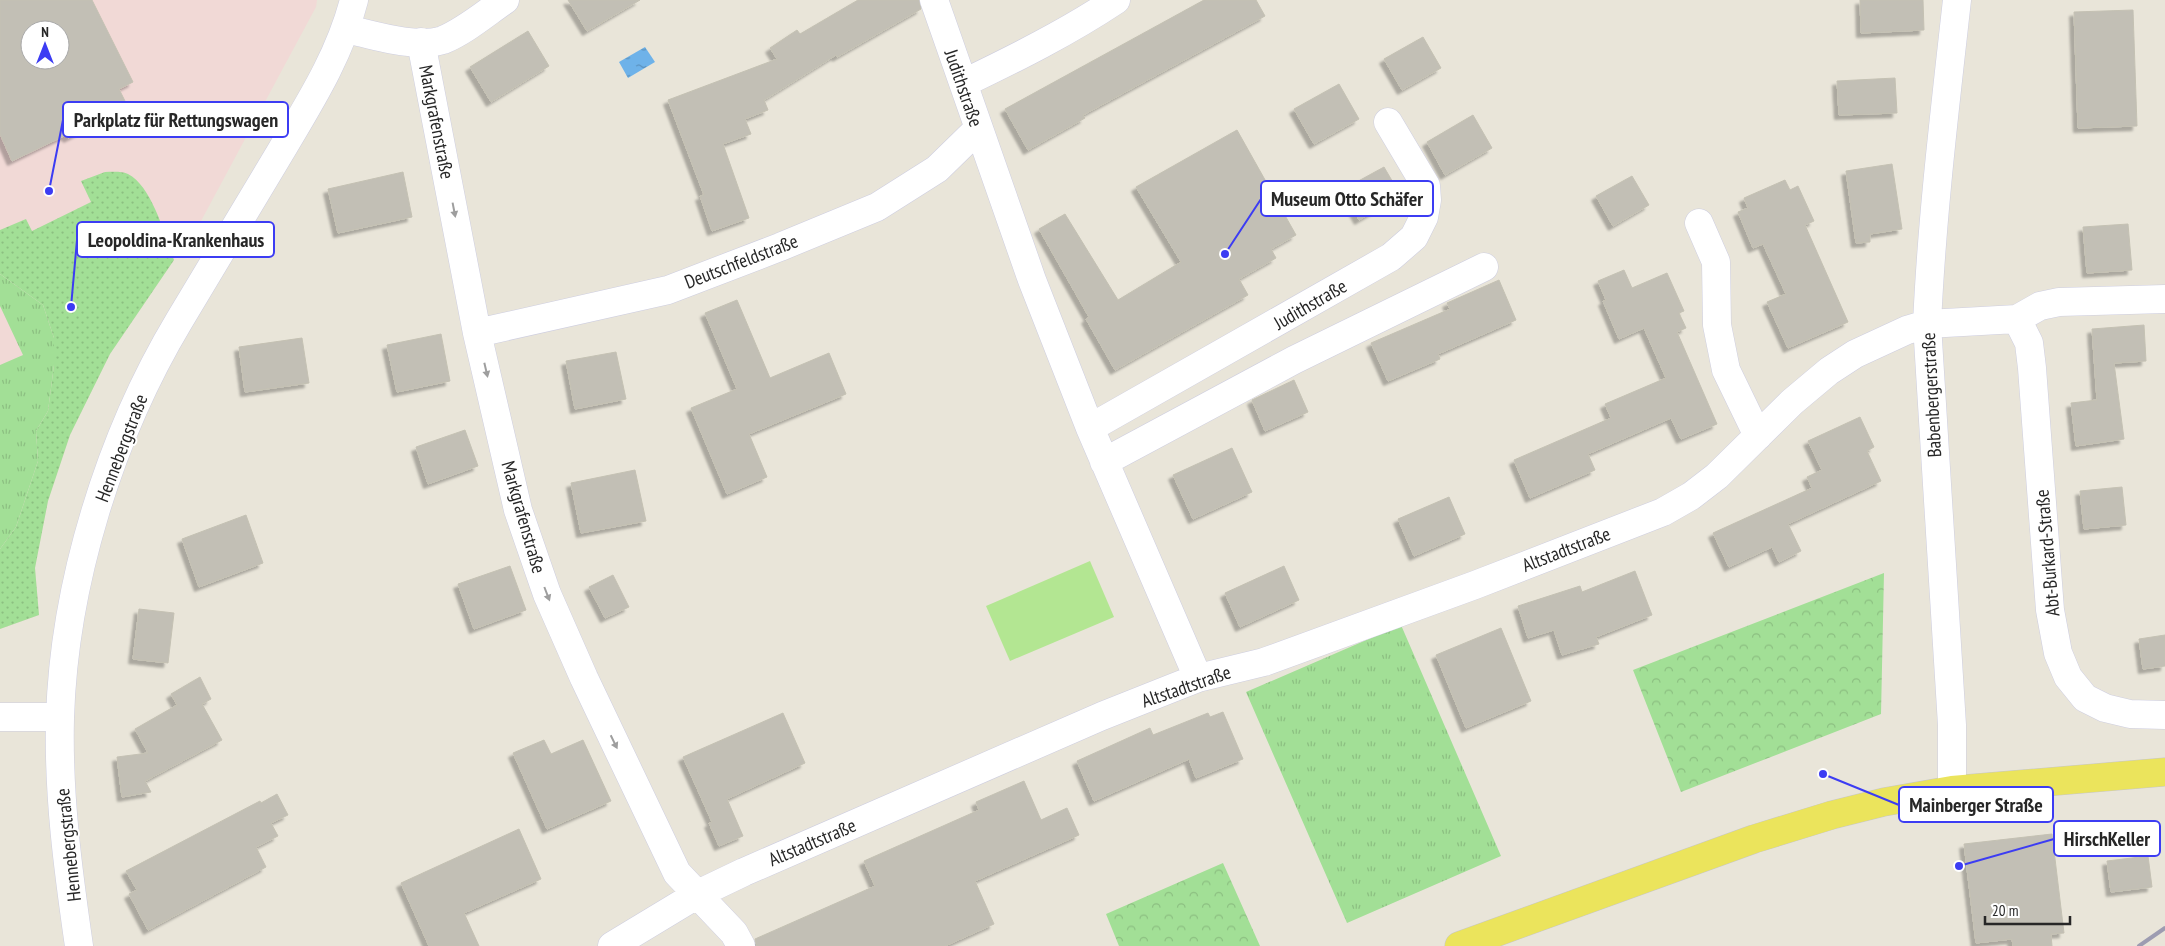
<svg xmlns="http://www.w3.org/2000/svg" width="2165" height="946" font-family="'PT Sans Narrow',sans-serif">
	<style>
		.medical { fill: #f1d9d6; fill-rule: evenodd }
		.grass { fill: url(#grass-tufts) }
		.forest { fill: url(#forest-crowns) }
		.park { fill: url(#park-dots) }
		.pitch { fill: #b3e692 }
		.water { fill: url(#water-ripples) }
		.building { fill: #c2bfb5; stroke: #c4c1b3; fill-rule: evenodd; filter: url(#shadow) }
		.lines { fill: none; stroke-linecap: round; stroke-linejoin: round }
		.minor-casing { stroke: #cecee0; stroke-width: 29 }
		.major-casing { stroke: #c7c7c7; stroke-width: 29 }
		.minor { stroke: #fff; stroke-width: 28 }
		.major { stroke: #ebe45c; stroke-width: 28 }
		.rail { stroke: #9d9cb1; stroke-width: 4 }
		.oneway { fill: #9e9e9e }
		.labels { text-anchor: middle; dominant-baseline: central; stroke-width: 4; stroke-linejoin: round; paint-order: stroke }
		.street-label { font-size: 19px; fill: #272727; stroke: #fff }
		.leader { fill: none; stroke: #3c3cf3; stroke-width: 2 }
		.callout-dot { fill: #3c3cf3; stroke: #fff; stroke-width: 2 }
		.callout { fill: #fff; stroke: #3c3cf3; stroke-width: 2 }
		.callout-label { font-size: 20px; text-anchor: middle; font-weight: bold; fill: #272727 }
	</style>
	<defs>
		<pattern id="grass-tufts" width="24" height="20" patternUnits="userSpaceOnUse" patternTransform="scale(1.25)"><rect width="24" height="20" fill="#a2df96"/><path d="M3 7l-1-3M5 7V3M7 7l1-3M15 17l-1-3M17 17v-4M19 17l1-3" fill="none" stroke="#8cbf81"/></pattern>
		<pattern id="forest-crowns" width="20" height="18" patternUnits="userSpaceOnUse" patternTransform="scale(1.25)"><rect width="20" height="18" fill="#a2df96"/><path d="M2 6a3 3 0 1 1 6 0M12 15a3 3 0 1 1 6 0" fill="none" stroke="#8cbf81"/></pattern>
		<pattern id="park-dots" width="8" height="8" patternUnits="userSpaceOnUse" patternTransform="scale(1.25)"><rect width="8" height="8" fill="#a2df96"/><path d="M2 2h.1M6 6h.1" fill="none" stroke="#8cbf81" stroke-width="1.8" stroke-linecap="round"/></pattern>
		<pattern id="water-ripples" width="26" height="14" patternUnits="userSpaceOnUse" patternTransform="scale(1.25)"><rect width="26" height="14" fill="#6eb2e9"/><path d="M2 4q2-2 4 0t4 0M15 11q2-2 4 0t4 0" fill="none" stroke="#5a91bd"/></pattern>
		<filter id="shadow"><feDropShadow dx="-4.5" dy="4.5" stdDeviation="1" flood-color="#0004"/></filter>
	</defs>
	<rect width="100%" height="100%" fill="#e9e5d9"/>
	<!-- medical -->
	<path class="medical" d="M 0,0 L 317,0 L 316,7 L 194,234 L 174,260 L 110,354 L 70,435 L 48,501 L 35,568 L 39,615 L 0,629 ZM 30,30 L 60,30 L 60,60 L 30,60 Z"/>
	<!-- grass -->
	<path class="grass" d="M 0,274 L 43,305 L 54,338 L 54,365 L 48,411 L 36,431 L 38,461 L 16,527 L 0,549 L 0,365 L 23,355 L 0,306 Z
		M 1401,625 L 1501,856 L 1347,923 L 1246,692 Z"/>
	<!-- forest -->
	<path class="forest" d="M 1884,573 L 1881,714 L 1681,792 L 1633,670 Z
		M 1223,863 L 1260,946 L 1119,946 L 1106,914 Z"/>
	<!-- park -->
	<path class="park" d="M 105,172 C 113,172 121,171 128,174 C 152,186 165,236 174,260 L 110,354 L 70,435 L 48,501 L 35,568 L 39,615 L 0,629 L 0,549 L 16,527 L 38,461 L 36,431 L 48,411 L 54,365 L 54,338 L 43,305 L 0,274 L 0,230 L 26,219 L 32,231 L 91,202 L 81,181 Z"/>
	<!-- pitch -->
	<path class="pitch" d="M 1090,561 L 1114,617 L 1010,661 L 986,606 Z"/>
	<!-- water -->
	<path class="water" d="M 645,47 L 655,62 L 628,78 L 619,62 Z"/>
	<!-- building -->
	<path class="building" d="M 0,0 L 92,0 L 133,82 L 119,89 L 127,105 L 109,114 L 110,117 L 68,138 L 66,135 L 12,161 L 0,134 ZM 30,30 L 60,30 L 60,60 L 30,60 Z
		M 568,0 L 640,0 L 587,31 Z
		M 858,0 L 919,0 L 921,9 L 837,57 L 836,55 L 764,100 L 768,110 L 745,119 L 751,134 L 723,144 L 749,218 L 712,231 L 700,196 L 704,195 L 668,100 L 777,59 L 770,48 L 797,30 L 800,34 Z
		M 1204,0 L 1256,0 L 1265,16 L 1083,115 L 1085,118 L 1028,150 L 1005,109 Z
		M 1860,0 L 1923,0 L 1924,30 L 1861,33 Z
		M 2133,10 L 2137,126 L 2078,128 L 2074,12 Z
		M 528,31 L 549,66 L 491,102 L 470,67 Z
		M 1423,37 L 1441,68 L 1402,90 L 1384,59 Z
		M 1895,78 L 1897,113 L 1839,115 L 1837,81 Z
		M 1339,84 L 1359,119 L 1314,144 L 1294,109 Z
		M 1473,115 L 1492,148 L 1445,175 L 1427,142 Z
		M 1237,130 L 1296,235 L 1271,249 L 1276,258 L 1239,279 L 1248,295 L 1115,370 L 1086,319 L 1089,317 L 1039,229 L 1065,214 L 1118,300 L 1181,262 L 1136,187 Z
		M 1892,164 L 1902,229 L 1870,234 L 1870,242 L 1856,243 L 1846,171 Z
		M 1384,167 L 1401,196 L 1359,220 L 1342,190 Z
		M 403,172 L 412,217 L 338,233 L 328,189 Z
		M 1632,176 L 1649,205 L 1613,226 L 1596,196 Z
		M 1785,180 L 1790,190 L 1798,186 L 1814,221 L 1805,225 L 1848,322 L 1788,348 L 1767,302 L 1786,294 L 1763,244 L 1753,248 L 1738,212 L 1748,208 L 1744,198 Z
		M 2128,224 L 2132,270 L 2087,273 L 2083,227 Z
		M 1624,270 L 1632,288 L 1667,273 L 1684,311 L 1679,313 L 1686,328 L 1677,332 L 1717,424 L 1681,439 L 1671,418 L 1588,454 L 1595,470 L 1530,498 L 1514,460 L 1611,418 L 1605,404 L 1666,378 L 1644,328 L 1619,339 L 1603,301 L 1606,300 L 1598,281 Z
		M 1499,280 L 1516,320 L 1438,354 L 1440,359 L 1388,381 L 1371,343 L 1450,309 L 1447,303 Z
		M 737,300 L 770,378 L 829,353 L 846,394 L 749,434 L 767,477 L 727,494 L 691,408 L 737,389 L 705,313 Z
		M 2144,325 L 2146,361 L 2114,363 L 2124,439 L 2076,446 L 2071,403 L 2097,400 L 2092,329 Z
		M 441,334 L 450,381 L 397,392 L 387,345 Z
		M 302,338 L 309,383 L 245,392 L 239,347 Z
		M 616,352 L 626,399 L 575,409 L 566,361 Z
		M 1294,380 L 1308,412 L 1265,431 L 1252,400 Z
		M 1860,417 L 1874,447 L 1867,451 L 1881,481 L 1788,524 L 1801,551 L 1779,562 L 1772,547 L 1729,567 L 1713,533 L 1812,488 L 1807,477 L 1822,470 L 1808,441 Z
		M 465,430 L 478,466 L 428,484 L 416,447 Z
		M 1232,448 L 1252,492 L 1193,519 L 1173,475 Z
		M 635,470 L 646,521 L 581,533 L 571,483 Z
		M 2122,487 L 2126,525 L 2084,529 L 2080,491 Z
		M 1449,497 L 1465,534 L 1414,556 L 1398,519 Z
		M 246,515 L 263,563 L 199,587 L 182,539 Z
		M 510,566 L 526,610 L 474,629 L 458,584 Z
		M 1284,566 L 1299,600 L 1240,627 L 1225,593 Z
		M 1635,571 L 1652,615 L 1596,637 L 1599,644 L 1562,655 L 1554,630 L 1528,638 L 1518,606 L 1580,586 L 1582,592 Z
		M 613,575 L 629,607 L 605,618 L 589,587 Z
		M 139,609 L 174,613 L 168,663 L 133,659 Z
		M 1501,628 L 1531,701 L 1466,728 L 1436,655 Z
		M 2165,635 L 2165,666 L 2143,669 L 2139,639 Z
		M 200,677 L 211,699 L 202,704 L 222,740 L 145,781 L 151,792 L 122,797 L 117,757 L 148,753 L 135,729 L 177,705 L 171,694 Z
		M 1223,712 L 1243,759 L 1196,778 L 1189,759 L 1094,801 L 1077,761 L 1150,728 L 1153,735 L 1208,713 L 1210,717 Z
		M 783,713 L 805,763 L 727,799 L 743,836 L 719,846 L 709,823 L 712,822 L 683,757 Z
		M 544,740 L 551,754 L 583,740 L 611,801 L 547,829 L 513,753 Z
		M 1024,781 L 1041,820 L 1067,808 L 1079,835 L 975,881 L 994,924 L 945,946 L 757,946 L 755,939 L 875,886 L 864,861 L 979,810 L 976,802 Z
		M 277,794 L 288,815 L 271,823 L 278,836 L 256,847 L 266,867 L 148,930 L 129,894 L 137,890 L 126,871 L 260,801 L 261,803 Z
		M 519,829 L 541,879 L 464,913 L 479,946 L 429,946 L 401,883 Z
		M 2052,834 L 2064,933 L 2051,934 L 2052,946 L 2013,946 L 2012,939 L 1976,943 L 1964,844 Z
		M 2148,856 L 2152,887 L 2111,892 L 2107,861 Z"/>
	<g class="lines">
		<defs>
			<path id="minor" d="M 934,0 L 1032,280 L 1090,428 L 1198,678
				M 346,29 C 374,35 415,49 443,40 C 465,31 486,13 505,0
				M 421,42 L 477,333 L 518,510 L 547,594 L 584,678 L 677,873 L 734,933 L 741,946
				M 964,83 C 1016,58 1068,32 1116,0
				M 1699,223 L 1716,262 L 1717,325 L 1726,370 L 1758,436
				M 2017,319 L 2029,343 L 2032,368 L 2050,610 L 2058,653 L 2068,677 L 2085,698 L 2105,708 L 2130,714 L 2165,715
				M 477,333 L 668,290 L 780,247 L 877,207 L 937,169 L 978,129
				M 1090,428 L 1391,257 L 1414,237 L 1424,217 L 1427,200 L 1426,186 L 1388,122
				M 1104,462 L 1294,360 L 1484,267
				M 0,717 L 60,717
				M 1952,790 L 1952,725 L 1927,324 C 1932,215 1945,108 1957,0
				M 79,946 C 68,870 58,795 60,718 C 64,584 110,436 179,321 C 213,264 247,208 281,151 C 310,102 340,55 354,0
				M 612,946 L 698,894 L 744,872 L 1102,716 L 1175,687 L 1198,678 L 1264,662 L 1475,585 L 1663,512 L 1691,496 L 1717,476 L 1792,402 L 1829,371 L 1855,354 L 1907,330 L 1927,324 L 2017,319 L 2040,306 L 2059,302 L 2165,299"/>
			<path id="major" d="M 1459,946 L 1754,839 L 1832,815 L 1884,802 L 1952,790 L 2165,772"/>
		</defs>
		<!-- minor casing -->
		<use href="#minor" class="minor-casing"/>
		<!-- major casing -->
		<use href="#major" class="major-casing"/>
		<!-- minor -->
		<use href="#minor" class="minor"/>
		<!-- major -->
		<use href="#major" class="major"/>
		<!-- rail -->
		<path class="rail" d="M 2139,946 L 2165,928"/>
	</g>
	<!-- one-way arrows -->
	<defs><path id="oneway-solid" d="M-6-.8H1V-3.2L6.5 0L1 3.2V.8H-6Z" transform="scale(1.25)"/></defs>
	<g class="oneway">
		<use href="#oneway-solid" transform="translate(454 210) rotate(79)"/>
		<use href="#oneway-solid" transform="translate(486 370) rotate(77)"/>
		<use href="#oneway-solid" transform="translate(547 594) rotate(69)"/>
		<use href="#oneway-solid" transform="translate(614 742) rotate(64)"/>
	</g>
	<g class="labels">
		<!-- street labels -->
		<g class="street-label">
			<text transform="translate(964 88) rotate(71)">Judithstraße</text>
			<text transform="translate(437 122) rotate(79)">Markgrafenstraße</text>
			<text transform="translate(741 261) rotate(-21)">Deutschfeldstraße</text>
			<text transform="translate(1310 304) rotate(-30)">Judithstraße</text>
			<text transform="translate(1931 395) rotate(-93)">Babenbergerstraße</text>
			<text transform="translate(121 448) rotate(-69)">Hennebergstraße</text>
			<text transform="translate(524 517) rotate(74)">Markgrafenstraße</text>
			<text transform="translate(1566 549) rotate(-21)">Altstadtstraße</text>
			<text transform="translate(2047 553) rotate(-95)">Abt-Burkard-Straße</text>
			<text transform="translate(1186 686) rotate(-19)">Altstadtstraße</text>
			<text transform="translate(812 842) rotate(-23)">Altstadtstraße</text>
			<text transform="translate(68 845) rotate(-96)">Hennebergstraße</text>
		</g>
	</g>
	<!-- callouts -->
	<path class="leader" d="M49 191L63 120M1225 254L1261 199M71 307L77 240M1823 774L1899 805M1959 866L2054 839"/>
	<g class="callout-dot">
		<circle cx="49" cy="191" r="5"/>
		<circle cx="1225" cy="254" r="5"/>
		<circle cx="71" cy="307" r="5"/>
		<circle cx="1823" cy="774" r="5"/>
		<circle cx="1959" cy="866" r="5"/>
	</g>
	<g class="callout">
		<rect x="63" y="102" width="225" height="35" rx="5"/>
		<rect x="1261" y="181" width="172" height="35" rx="5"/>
		<rect x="77" y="222" width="197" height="35" rx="5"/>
		<rect x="1899" y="787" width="154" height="35" rx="5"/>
		<rect x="2054" y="821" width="106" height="35" rx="5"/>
	</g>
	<g class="callout-label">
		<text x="176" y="127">Parkplatz für Rettungswagen</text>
		<text x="1347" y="206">Museum Otto Schäfer</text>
		<text x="176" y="247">Leopoldina-Krankenhaus</text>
		<text x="1976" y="812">Mainberger Straße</text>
		<text x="2107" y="846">HirschKeller</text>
	</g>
	<!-- north arrow -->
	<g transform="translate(45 45)"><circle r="24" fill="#ffffff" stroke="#a9a9a9"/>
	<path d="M0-4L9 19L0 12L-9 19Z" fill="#3c3cf3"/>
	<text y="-8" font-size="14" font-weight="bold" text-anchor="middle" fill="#272727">N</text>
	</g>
	<!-- scale -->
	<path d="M1985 916v8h85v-8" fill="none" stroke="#272727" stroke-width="2.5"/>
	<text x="1992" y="916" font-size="15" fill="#272727" stroke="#ffffff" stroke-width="4" paint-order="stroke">20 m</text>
</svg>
